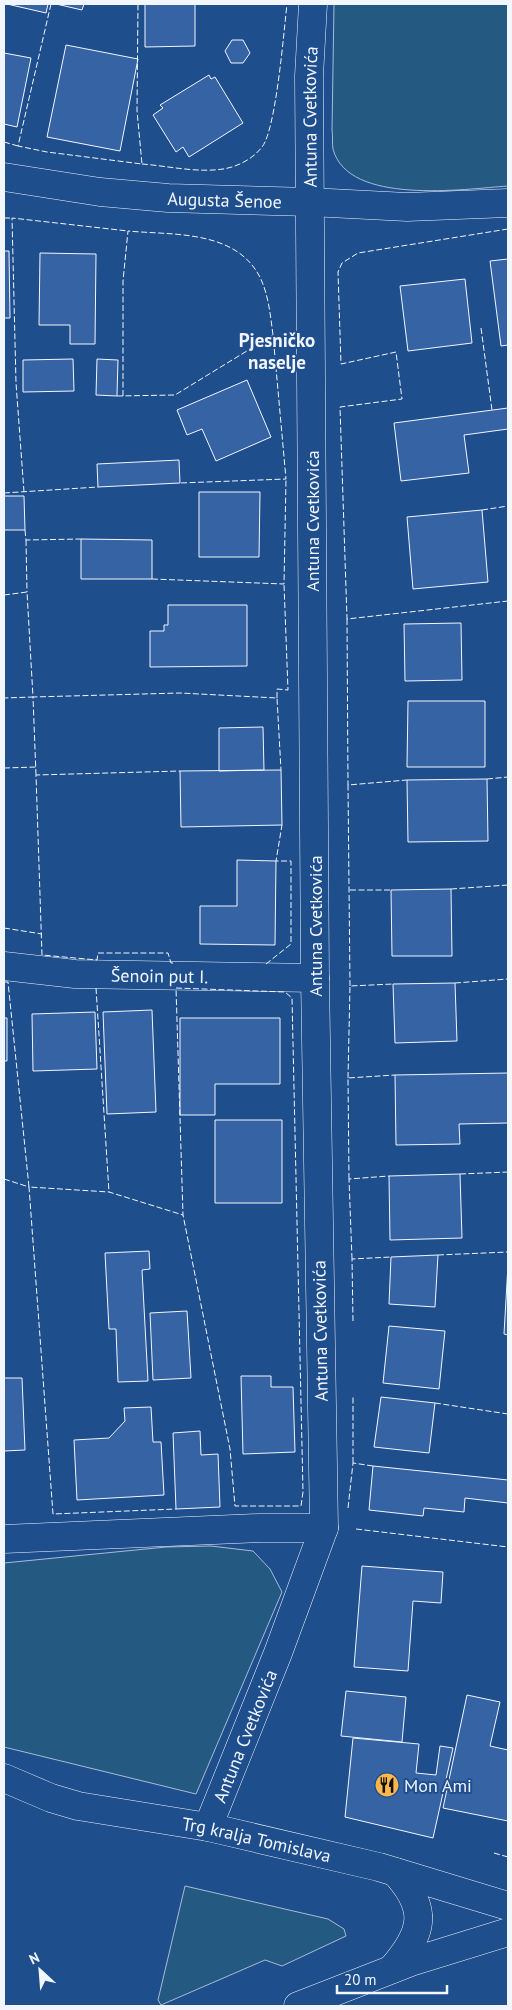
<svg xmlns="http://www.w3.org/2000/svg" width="512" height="2010" font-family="'PT Sans',sans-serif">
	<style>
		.green { fill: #245a82; stroke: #a8bbd7 }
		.building { fill: #3563a3; stroke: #f2f6ff }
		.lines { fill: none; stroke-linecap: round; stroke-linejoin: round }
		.street-casing { stroke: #f2f6ff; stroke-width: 29 }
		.secondary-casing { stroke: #f2f6ff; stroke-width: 29 }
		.street { stroke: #1f4e8c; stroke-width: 28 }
		.secondary { stroke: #1f4e8c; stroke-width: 28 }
		.fence { stroke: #f2f6ff; stroke-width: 1; stroke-dasharray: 6 2.5; stroke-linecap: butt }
		.labels { text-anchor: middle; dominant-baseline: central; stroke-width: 4; stroke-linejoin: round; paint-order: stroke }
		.street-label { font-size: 18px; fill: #f2f6ff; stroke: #1f4e8c }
		.poi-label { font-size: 18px; fill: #f2f6ff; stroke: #1f4e8c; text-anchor: start }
		.neighbourhood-label { font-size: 19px; font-weight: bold; fill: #f2f6ff; stroke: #1f4e8c }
	</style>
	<rect width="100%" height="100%" fill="#1f4e8c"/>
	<!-- green -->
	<path class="green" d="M 334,4 L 508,4 L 508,186 C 465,189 348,206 333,149 C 332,144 333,136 332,130 Z
		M 211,1546 L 253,1551 L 270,1569 L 282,1592 L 196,1794 L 4,1747 L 4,1563 L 166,1547 Z
		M 185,1886 L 328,1919 L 344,1929 L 346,1936 L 282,1966 L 265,1960 L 161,2005 L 158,2000 Z"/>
	<!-- building -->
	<path class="building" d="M 7,4 L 48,4 L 46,13 Z
		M 56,4 L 84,4 L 82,10 Z
		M 145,4 L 195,4 L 195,46 L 145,47 Z
		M 232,40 L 243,40 L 250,53 L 243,63 L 231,63 L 225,51 Z
		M 66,45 L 138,59 L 120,151 L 47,137 Z
		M 4,53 L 31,58 L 17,127 L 4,124 Z
		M 209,75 L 211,79 L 215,77 L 243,123 L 189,157 L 183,147 L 176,152 L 153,115 L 163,108 L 160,105 Z
		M 4,251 L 9,251 L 10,318 L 4,318 Z
		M 40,253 L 96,254 L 95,344 L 70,344 L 70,325 L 39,325 Z
		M 508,259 L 508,345 L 501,346 L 490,261 Z
		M 465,279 L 472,343 L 408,351 L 400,286 Z
		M 73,359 L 74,391 L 23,392 L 23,360 Z
		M 97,359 L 118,360 L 117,396 L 96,395 Z
		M 247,380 L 271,437 L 216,461 L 202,429 L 187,435 L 177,410 Z
		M 508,408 L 508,429 L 464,435 L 469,473 L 401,481 L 394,423 Z
		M 179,460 L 180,483 L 98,487 L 97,464 Z
		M 199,492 L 260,492 L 259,557 L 199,557 Z
		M 4,496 L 24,496 L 25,530 L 4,530 Z
		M 482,510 L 488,582 L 413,589 L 407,517 Z
		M 81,539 L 152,540 L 152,579 L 81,579 Z
		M 168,605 L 247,605 L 247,666 L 150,667 L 150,631 L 164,631 L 164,625 L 168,625 Z
		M 461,623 L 462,680 L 405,681 L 404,624 Z
		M 408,701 L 485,701 L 485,767 L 407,767 Z
		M 263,727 L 264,770 L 219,771 L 219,728 Z
		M 281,770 L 282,825 L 181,827 L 180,771 Z
		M 487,779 L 488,841 L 408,842 L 407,780 Z
		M 237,860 L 276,861 L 275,945 L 200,944 L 200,906 L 237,906 Z
		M 451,889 L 452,956 L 392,956 L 391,890 Z
		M 455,983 L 457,1041 L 395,1043 L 393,984 Z
		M 152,1010 L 156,1112 L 107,1114 L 103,1012 Z
		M 95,1012 L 97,1069 L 33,1071 L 32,1014 Z
		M 4,1018 L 7,1018 L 7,1061 L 4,1061 Z
		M 180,1018 L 280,1018 L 280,1084 L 215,1084 L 215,1115 L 180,1115 Z
		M 508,1073 L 508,1123 L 459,1124 L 460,1144 L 396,1145 L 395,1075 Z
		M 215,1120 L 282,1120 L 282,1203 L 215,1203 Z
		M 460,1174 L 462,1238 L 390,1240 L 389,1176 Z
		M 149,1251 L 150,1269 L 142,1270 L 148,1381 L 118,1382 L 116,1329 L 109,1329 L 105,1253 Z
		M 438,1255 L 435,1307 L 389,1304 L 391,1257 Z
		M 508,1265 L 508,1335 L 504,1334 Z
		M 187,1311 L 191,1378 L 153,1380 L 150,1313 Z
		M 389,1326 L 445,1331 L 439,1389 L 383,1383 Z
		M 241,1376 L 271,1376 L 271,1387 L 293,1387 L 295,1452 L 243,1454 Z
		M 4,1378 L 22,1378 L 25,1450 L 4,1451 Z
		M 381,1397 L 435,1403 L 429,1453 L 374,1447 Z
		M 151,1407 L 153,1442 L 161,1442 L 164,1495 L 77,1500 L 74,1440 L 109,1438 L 125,1421 L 124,1408 Z
		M 200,1431 L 201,1455 L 218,1454 L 220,1507 L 176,1509 L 173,1433 Z
		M 373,1466 L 508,1480 L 508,1503 L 465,1498 L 464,1512 L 424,1508 L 423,1516 L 369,1510 Z
		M 362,1566 L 443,1572 L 441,1603 L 413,1601 L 408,1671 L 354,1667 Z
		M 346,1691 L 406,1697 L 402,1742 L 341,1736 Z
		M 467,1695 L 500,1702 L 490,1746 L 508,1750 L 508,1821 L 443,1808 Z
		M 353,1738 L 419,1744 L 416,1773 L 436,1775 L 440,1746 L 453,1748 L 433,1838 L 345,1817 Z"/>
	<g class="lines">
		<defs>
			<g id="street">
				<path id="s1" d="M 4,177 L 100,192 L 168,198 L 310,202 L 407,207 L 508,203"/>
				<path id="s2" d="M 4,966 L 75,974 L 315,978"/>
				<path d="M 4,1539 L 259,1528 L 324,1528"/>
				<path id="s3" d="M 208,1827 L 278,1653 L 324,1528 L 315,978 L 309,76 L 313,4"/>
			</g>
			<g id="secondary">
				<path id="s4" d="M 4,1778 L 51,1798 L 78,1806 L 208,1827 L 379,1867 L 508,1906"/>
				<path d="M 392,1969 C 424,1932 429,1909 395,1872"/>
				<path d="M 298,2006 L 411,1962 L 508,1932"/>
			</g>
		</defs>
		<!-- street casing -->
		<use href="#street" class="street-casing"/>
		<!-- secondary casing -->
		<use href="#secondary" class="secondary-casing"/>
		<!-- street -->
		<use href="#street" class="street"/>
		<!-- secondary -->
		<use href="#secondary" class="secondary"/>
		<!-- fence -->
		<path class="fence" d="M 51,4 L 18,146 L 47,152 L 142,164 L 137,111 L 138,4
			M 4,142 L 18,146
			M 142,164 C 168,166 197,173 223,169 C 237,167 253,159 262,147 C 276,130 284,30 287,4
			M 4,218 L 12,218
			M 508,229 L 358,253 L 342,263 L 338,272 L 341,364 L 396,352 L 402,399 L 340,407 L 347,619 L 508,601
			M 481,328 L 492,410
			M 117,396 L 175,395 L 273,335 L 286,479 L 180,483
			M 123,396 L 123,281 L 128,231 C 169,235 228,230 255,269 C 268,287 270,313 273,335
			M 24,492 L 16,383 L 12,218 L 128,231
			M 4,493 L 98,487
			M 482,510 L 508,506
			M 25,530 L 26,540 L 81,539
			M 26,540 L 27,592
			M 152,579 L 284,584 L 286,479
			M 4,595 L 27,592 L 33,697 L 4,698
			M 347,619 L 348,785
			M 277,698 L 277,689 L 288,690 L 284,584
			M 4,768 L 36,767
			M 36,775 L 33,697 L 180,693 L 277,698 L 281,770
			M 487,779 L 508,777
			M 451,889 L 508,885
			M 350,890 L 391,890
			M 4,928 L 42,934
			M 173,963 L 171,963 L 168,953 L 98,953 L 97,960 L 42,955 L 36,775 L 180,771
			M 266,964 L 291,944 L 291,861 L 276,861 L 282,825
			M 4,982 L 8,982 L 29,1187 L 109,1192 L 183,1215
			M 455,983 L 508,979
			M 350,986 L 348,785 L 407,780
			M 96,988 L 109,1192
			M 176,988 L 285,992 L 292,998 L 303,1492 L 301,1506 L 235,1506 L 230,1449 L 183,1215 Z
			M 348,1078 L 350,986 L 393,984
			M 460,1174 L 508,1172
			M 4,1179 L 29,1187 L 53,1514 L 176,1509
			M 349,1179 L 348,1078 L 395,1075
			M 438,1255 L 508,1252
			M 352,1259 L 349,1179 L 389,1176
			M 353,1321 L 352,1259 L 391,1257
			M 435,1403 L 508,1414
			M 353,1463 L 353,1397
			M 348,1508 L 353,1463 L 373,1466
			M 356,1529 L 508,1547
			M 494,1853 L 508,1857"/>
	</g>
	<!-- icons -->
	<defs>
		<symbol id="restaurant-disc" viewBox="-11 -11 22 22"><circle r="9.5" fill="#ffb74d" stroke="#1f4e8c"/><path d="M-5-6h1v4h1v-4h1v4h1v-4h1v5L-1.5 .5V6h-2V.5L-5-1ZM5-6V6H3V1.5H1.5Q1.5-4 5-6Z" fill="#111"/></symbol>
	</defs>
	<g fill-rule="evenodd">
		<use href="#restaurant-disc" x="373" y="1771" width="28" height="28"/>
	</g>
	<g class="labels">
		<!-- street labels -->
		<g class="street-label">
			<text stroke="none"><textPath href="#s3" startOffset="1732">Antuna Cvetkovića</textPath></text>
			<text stroke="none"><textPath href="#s1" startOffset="222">Augusta Šenoe</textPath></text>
			<text transform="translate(312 521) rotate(-90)">Antuna Cvetkovića</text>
			<text transform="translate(315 926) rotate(-90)">Antuna Cvetkovića</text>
			<text stroke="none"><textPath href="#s2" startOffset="156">Šenoin put I.</textPath></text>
			<text transform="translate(320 1331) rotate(-91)">Antuna Cvetkovića</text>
			<text stroke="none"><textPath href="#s3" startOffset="98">Antuna Cvetkovića</textPath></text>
			<text stroke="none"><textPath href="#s4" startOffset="261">Trg kralja Tomislava</textPath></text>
		</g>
		<!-- poi labels -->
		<g class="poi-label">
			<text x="404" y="1785">Mon Ami</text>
		</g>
		<!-- neighbourhood labels -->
		<g class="neighbourhood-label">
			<text x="277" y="340">Pjesničko<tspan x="277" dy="22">naselje</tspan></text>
		</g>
	</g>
	<!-- border -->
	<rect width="512" height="2010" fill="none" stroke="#f2f6ff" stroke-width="10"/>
	<!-- north arrow -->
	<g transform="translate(40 1970) rotate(334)" stroke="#1f4e8c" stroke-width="4" paint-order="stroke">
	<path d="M0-4L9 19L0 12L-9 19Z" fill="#f2f6ff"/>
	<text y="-8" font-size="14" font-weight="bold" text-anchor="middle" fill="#f2f6ff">N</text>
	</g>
	<!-- scale -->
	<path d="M337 1985v8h110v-8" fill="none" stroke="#f2f6ff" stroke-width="2.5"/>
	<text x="344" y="1985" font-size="15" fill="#f2f6ff" stroke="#1f4e8c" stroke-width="4" paint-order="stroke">20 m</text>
</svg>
